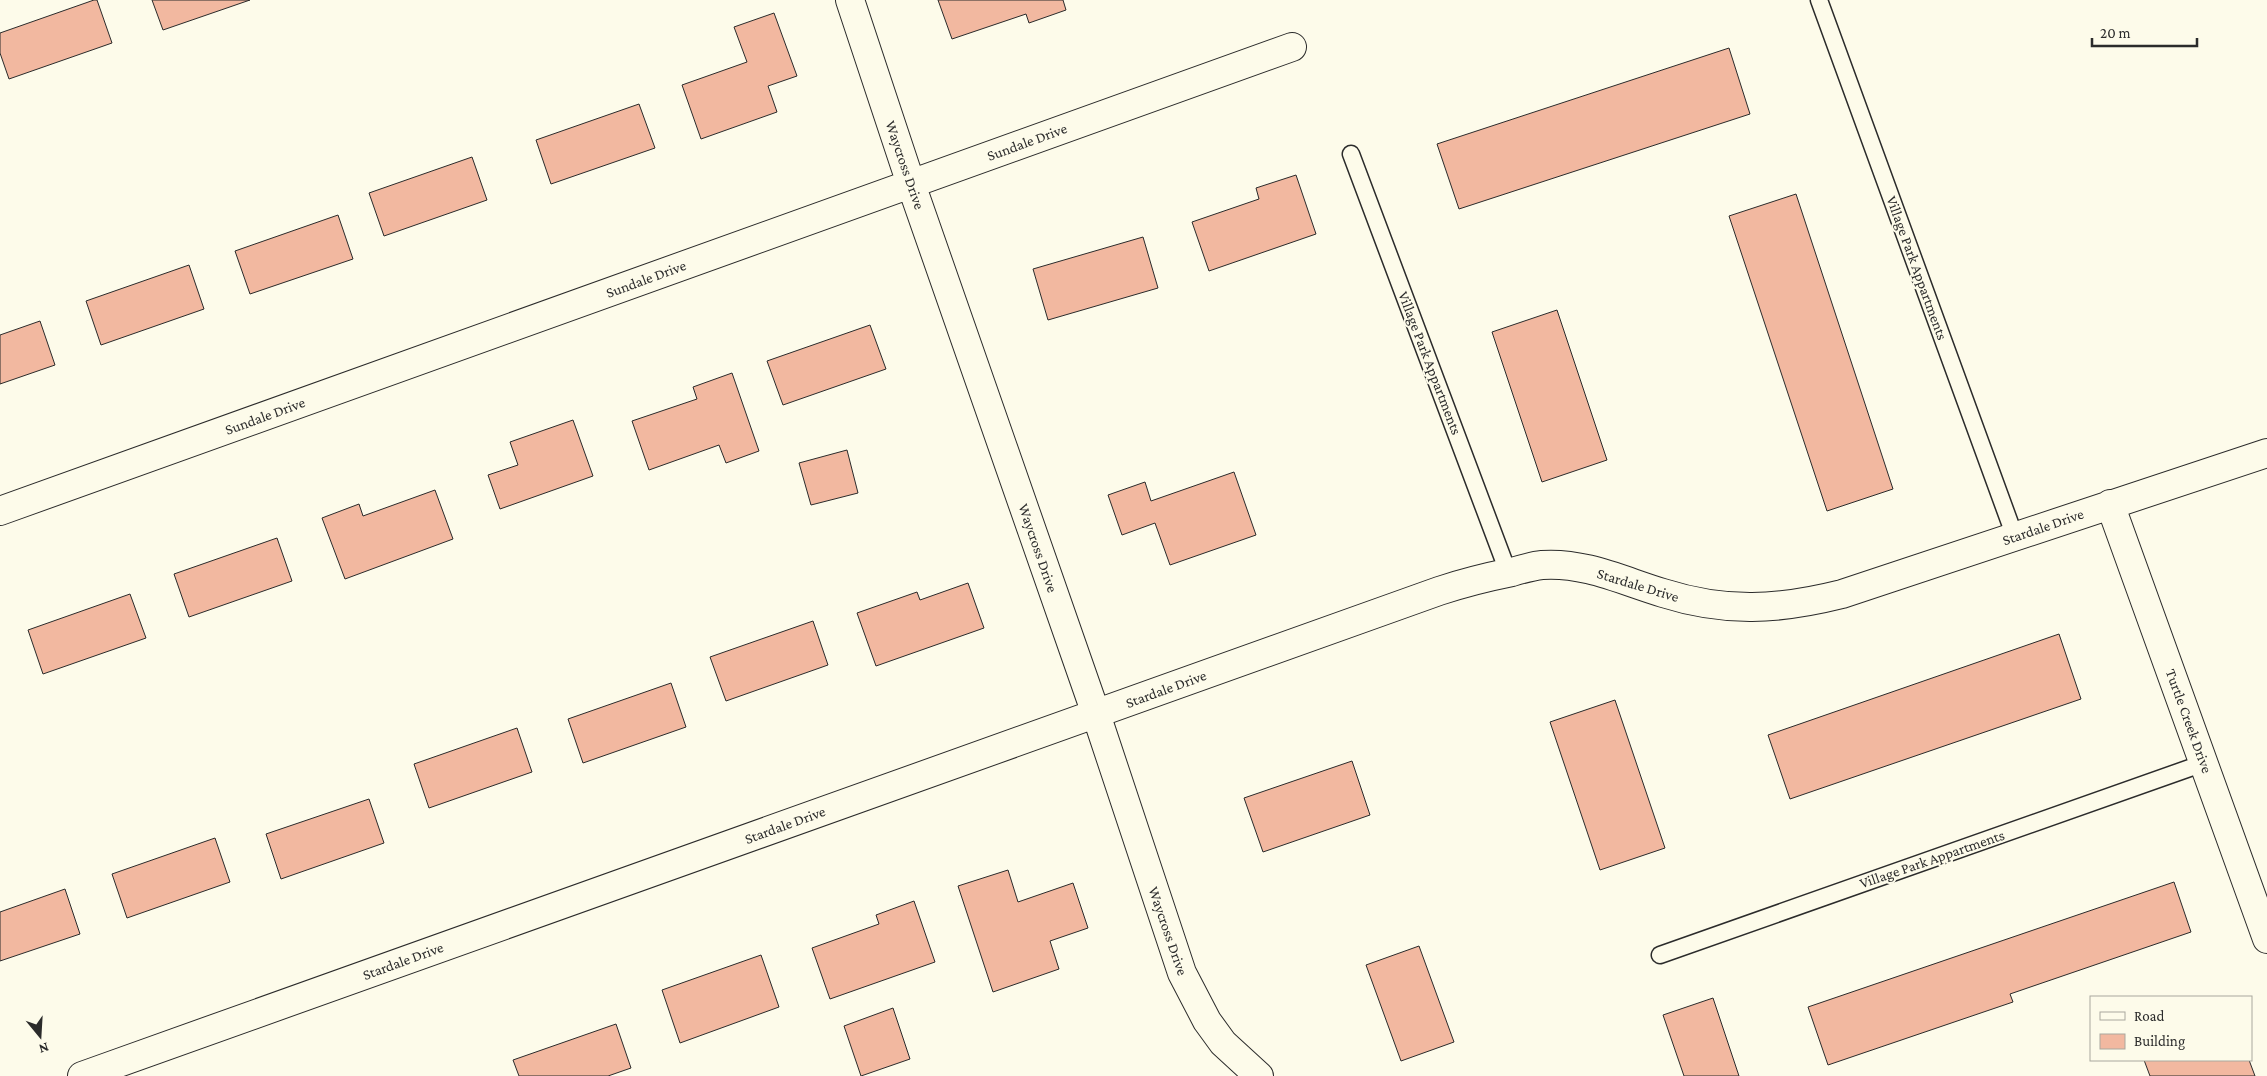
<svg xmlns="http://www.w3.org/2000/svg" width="2267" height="1076" font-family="'Crimson Pro',serif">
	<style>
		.building { fill: #f2b8a0; stroke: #2b2b2b }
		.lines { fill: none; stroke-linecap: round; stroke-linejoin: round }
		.lane-casing { stroke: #2b2b2b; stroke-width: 19 }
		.street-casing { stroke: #2b2b2b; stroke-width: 30 }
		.lane { stroke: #fdfbea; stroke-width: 16 }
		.street { stroke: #fdfbea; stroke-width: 28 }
		.labels { text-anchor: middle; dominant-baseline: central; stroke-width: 4; stroke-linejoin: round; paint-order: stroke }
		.street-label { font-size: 15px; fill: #2b2b2b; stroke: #fdfbea }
	</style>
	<rect width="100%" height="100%" fill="#fdfbea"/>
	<!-- building -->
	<path class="building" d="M 94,0 L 97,0 L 112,43 L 9,79 L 0,53 L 0,33 Z
		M 152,0 L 250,0 L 163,30 Z
		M 938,0 L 1063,0 L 1066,10 L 1029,23 L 1026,14 L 952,39 Z
		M 774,13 L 797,76 L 768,86 L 777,112 L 701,139 L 682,85 L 747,62 L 734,27 Z
		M 1729,48 L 1750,114 L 1459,209 L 1437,144 Z
		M 639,104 L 655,148 L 551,184 L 536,140 Z
		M 472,157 L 487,200 L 384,236 L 369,193 Z
		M 1296,175 L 1316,234 L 1209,271 L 1192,222 L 1259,199 L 1256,188 Z
		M 1796,194 L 1893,489 L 1827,511 L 1729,216 Z
		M 338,215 L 353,259 L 250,294 L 235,251 Z
		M 1143,237 L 1158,288 L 1048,320 L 1033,269 Z
		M 189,265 L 204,309 L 101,345 L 86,301 Z
		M 1557,310 L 1607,460 L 1542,482 L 1492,332 Z
		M 40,321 L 55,365 L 0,384 L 0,335 Z
		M 870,325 L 886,369 L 783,405 L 767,361 Z
		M 732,373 L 759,451 L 726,463 L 719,445 L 649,470 L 632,421 L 697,399 L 693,387 Z
		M 573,420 L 593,476 L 500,509 L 488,475 L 518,465 L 510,442 Z
		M 847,450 L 858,493 L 811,505 L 799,463 Z
		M 1234,472 L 1256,535 L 1170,565 L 1155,523 L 1122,535 L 1108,495 L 1145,482 L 1151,501 Z
		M 435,490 L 453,539 L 345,579 L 322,518 L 359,504 L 363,516 Z
		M 277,538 L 292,581 L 189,617 L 174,574 Z
		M 968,583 L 984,628 L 876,666 L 857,613 L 917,592 L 920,600 Z
		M 130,594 L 146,638 L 43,674 L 28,630 Z
		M 813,621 L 828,665 L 726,701 L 710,657 Z
		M 2059,634 L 2081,699 L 1790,799 L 1768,735 Z
		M 671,683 L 686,727 L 583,763 L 568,719 Z
		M 1615,700 L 1665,848 L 1600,870 L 1550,722 Z
		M 517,728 L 532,772 L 429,808 L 414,764 Z
		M 1352,761 L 1370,815 L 1263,852 L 1244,798 Z
		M 369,799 L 384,843 L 281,879 L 266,834 Z
		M 215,838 L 230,882 L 127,918 L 112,874 Z
		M 1008,870 L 1018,902 L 1073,883 L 1088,928 L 1050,941 L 1059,969 L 993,992 L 958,886 Z
		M 2174,882 L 2191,932 L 2010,994 L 2013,1002 L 1828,1065 L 1808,1007 Z
		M 65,889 L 80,934 L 0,961 L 0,912 Z
		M 914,901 L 935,962 L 830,999 L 812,948 L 879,924 L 876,915 Z
		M 1419,946 L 1454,1042 L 1401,1061 L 1366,965 Z
		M 761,955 L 779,1007 L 680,1043 L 662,990 Z
		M 1713,998 L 1739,1076 L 1684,1076 L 1663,1015 Z
		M 893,1008 L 910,1059 L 861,1076 L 844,1026 Z
		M 616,1024 L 631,1068 L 608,1076 L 519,1076 L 513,1060 Z
		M 2144,1060 L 2249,1060 L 2255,1076 L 2150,1076 Z"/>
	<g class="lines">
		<defs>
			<path id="lane" d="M 1819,0 L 2015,537
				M 1351,154 L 1508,572
				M 1660,955 L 2204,763"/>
			<path id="street" d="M 850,0 L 911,184 L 1096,714 L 1182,973 L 1207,1021 L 1223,1043 L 1259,1076
				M 2110,504 L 2267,939
				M 0,511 L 1292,47
				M 82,1076 L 1439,591 C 1463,583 1487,577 1512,572 C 1522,569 1532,566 1542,565 C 1585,562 1623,581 1663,593 C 1726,613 1778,610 1842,594 L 2267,453"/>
		</defs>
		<!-- lane casing -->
		<use href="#lane" class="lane-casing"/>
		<!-- street casing -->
		<use href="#street" class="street-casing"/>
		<!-- lane -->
		<use href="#lane" class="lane"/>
		<!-- street -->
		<use href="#street" class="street"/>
	</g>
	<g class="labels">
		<!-- street labels -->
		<g class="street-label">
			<text transform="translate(1027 142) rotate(-20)">Sundale Drive</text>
			<text transform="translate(905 165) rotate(71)">Waycross Drive</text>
			<text transform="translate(1917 268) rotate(70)">Village Park Appartments</text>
			<text transform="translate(646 279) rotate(-20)">Sundale Drive</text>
			<text transform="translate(1430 363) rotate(69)">Village Park Appartments</text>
			<text transform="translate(265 416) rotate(-20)">Sundale Drive</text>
			<text transform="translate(2043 527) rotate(-19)">Stardale Drive</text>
			<text transform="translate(1038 548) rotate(71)">Waycross Drive</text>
			<text transform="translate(1638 585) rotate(17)">Stardale Drive</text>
			<text transform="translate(1166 689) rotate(-20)">Stardale Drive</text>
			<text transform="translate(2189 721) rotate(70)">Turtle Creek Drive</text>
			<text transform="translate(785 825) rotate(-20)">Stardale Drive</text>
			<text transform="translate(1932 859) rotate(-19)">Village Park Appartments</text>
			<text transform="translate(1168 931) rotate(71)">Waycross Drive</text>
			<text transform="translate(403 961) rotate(-20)">Stardale Drive</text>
		</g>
	</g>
	<!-- legend -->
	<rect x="2090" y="996" width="162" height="65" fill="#fdfbea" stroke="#a9a89e"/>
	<rect x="2100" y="1012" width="25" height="8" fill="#fdfbea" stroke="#a9a89e"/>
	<text x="2134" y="1021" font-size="15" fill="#2b2b2b">Road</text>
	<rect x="2100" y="1034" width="25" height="15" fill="#f2b8a0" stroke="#a9a89e"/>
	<text x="2134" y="1046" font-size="15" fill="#2b2b2b">Building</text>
	<!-- north arrow -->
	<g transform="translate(40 1036) rotate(162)" stroke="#fdfbea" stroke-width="4" paint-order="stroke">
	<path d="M0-4L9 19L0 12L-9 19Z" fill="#2b2b2b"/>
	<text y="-8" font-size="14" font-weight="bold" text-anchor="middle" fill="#2b2b2b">N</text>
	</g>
	<!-- scale -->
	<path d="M2092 38v8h105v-8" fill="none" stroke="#2b2b2b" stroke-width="2.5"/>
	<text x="2100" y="38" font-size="15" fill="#2b2b2b" stroke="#fdfbea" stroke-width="4" paint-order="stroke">20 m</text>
</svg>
